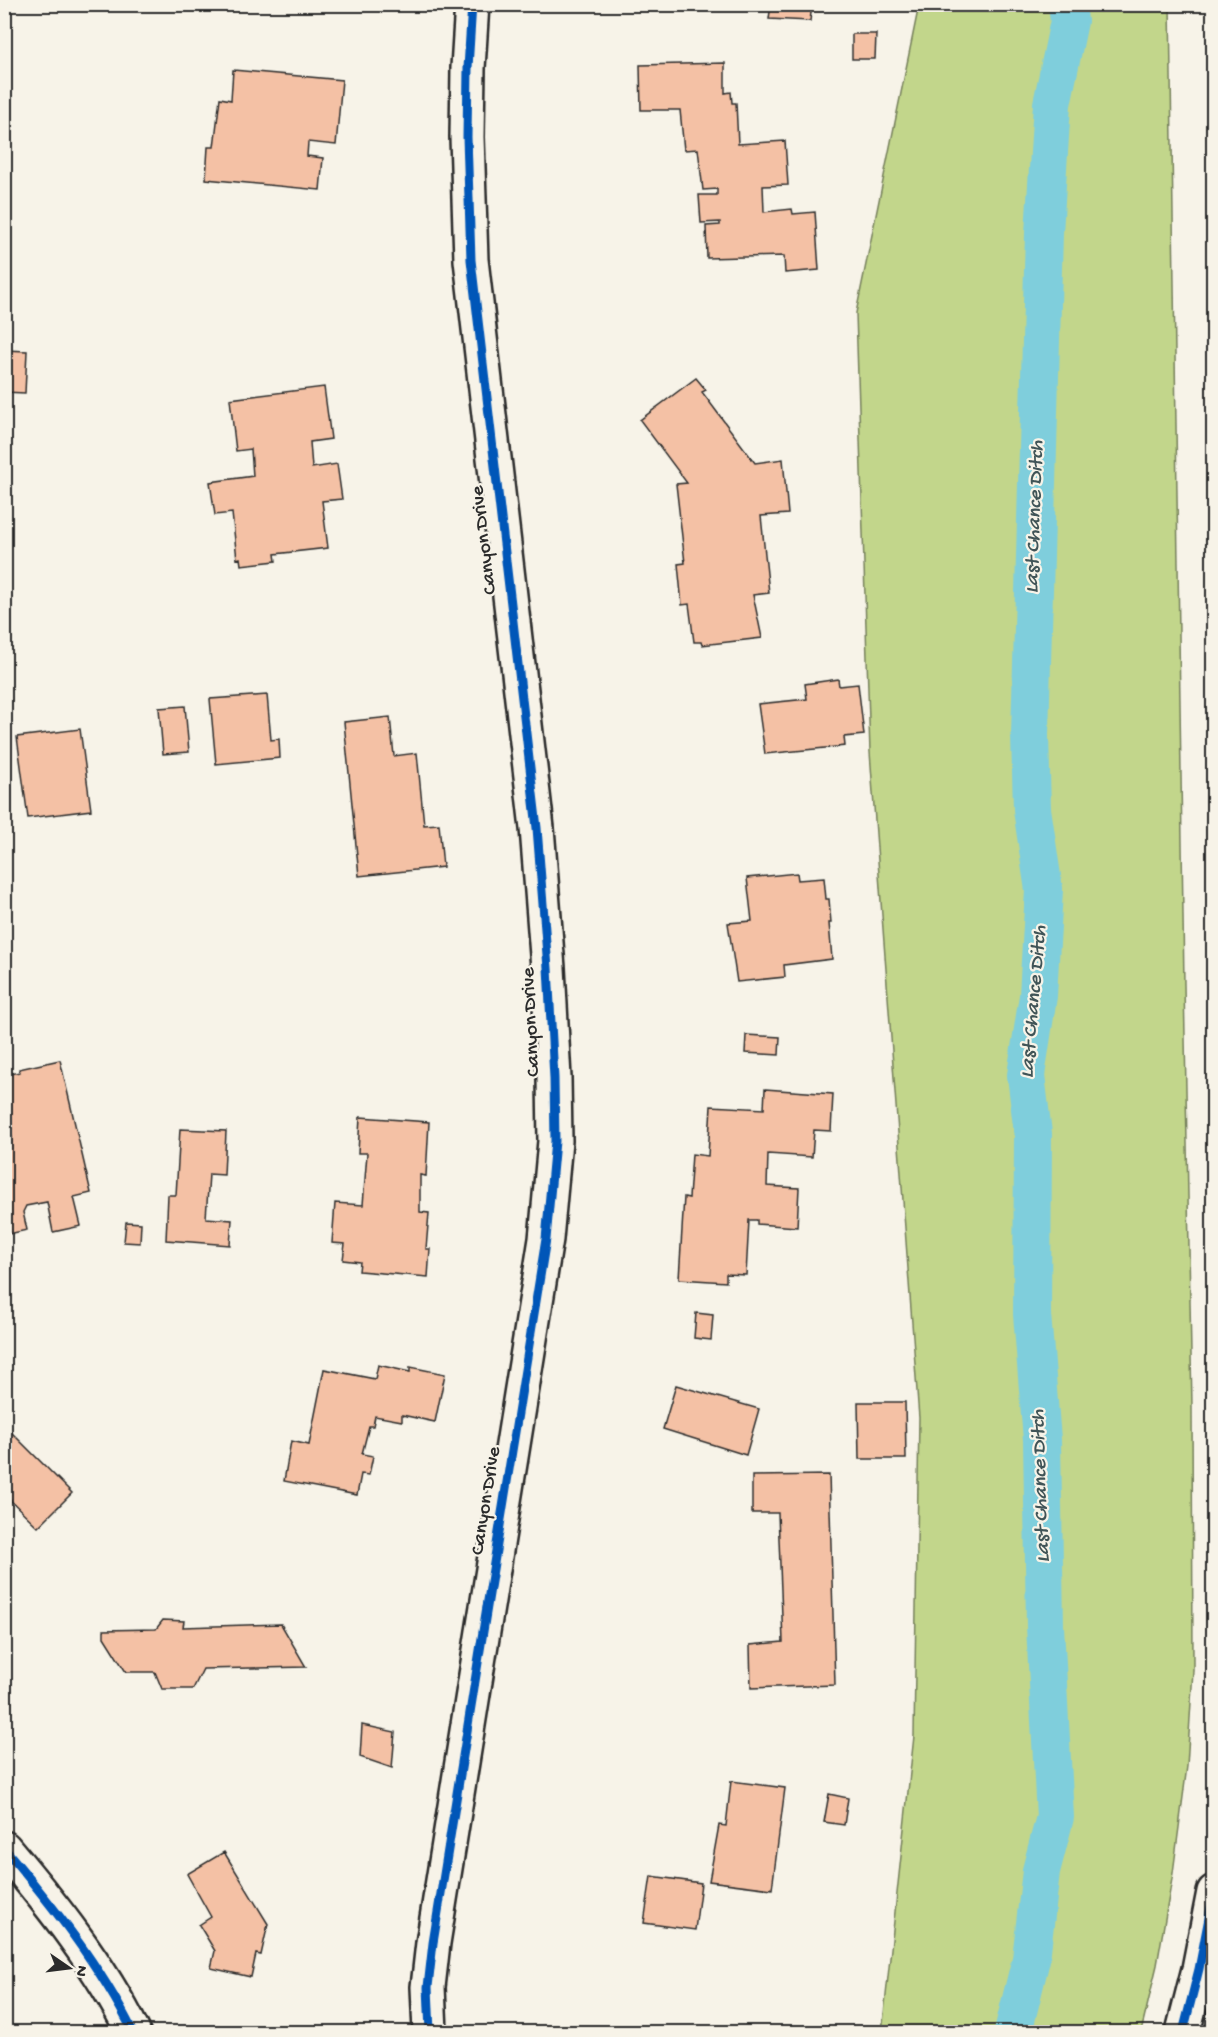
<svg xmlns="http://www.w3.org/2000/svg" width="1218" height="2037" font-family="'Gochi Hand',sans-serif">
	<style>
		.green { fill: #c2d68b; stroke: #76805b; stroke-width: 1.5 }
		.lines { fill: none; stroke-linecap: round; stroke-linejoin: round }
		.canal { stroke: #7fcedc; stroke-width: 38 }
		.building { fill: #f4c1a5; stroke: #2b2b2b; stroke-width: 1.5 }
		.minor-casing { stroke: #2b2b2b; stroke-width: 38 }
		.major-casing { stroke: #2b2b2b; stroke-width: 38 }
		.minor { stroke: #f7f3e8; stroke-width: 33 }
		.major { stroke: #f7f3e8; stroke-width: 33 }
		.cycleway-casing { stroke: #f7f3e8; stroke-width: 13 }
		.cycleway { stroke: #0057b8; stroke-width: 9 }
		.labels { text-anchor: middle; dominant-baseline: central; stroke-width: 4.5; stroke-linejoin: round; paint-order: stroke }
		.street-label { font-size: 20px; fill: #2b2b2b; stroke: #f7f3e8 }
		.water-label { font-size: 21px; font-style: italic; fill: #405457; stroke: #f7f3e8 }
	</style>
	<rect width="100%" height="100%" fill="#f7f3e8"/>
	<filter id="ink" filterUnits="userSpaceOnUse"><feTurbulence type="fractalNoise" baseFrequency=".0167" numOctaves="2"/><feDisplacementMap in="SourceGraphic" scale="12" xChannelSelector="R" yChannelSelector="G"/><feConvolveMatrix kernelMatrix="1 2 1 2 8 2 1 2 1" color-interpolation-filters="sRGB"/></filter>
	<g filter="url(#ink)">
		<!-- green -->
		<path class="green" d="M 919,5 L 1170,5 L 1184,985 L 1192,1407 L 1193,1670 L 1187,1766 L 1173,1873 L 1157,1965 L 1141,2032 L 880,2032 L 883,2023 L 914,1736 L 919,1418 L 870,752 L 856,313 Z"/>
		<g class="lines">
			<!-- canal -->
			<path class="canal" d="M 1013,2032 L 1031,1959 L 1041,1871 L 1055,1817 L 1045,1626 L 1042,1440 L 1032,1314 L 1033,1134 L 1026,1075 L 1038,996 L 1044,890 L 1032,809 L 1030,735 L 1044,233 L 1052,104 L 1069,21 L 1067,4"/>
		</g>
		<!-- building -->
		<path class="building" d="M 771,4 L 812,4 L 810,21 L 769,19 Z
			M 852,34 L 876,34 L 875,59 L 852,59 Z
			M 725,63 L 725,93 L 731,92 L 732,103 L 736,103 L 738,144 L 785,141 L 788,185 L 763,186 L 764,212 L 792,209 L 793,214 L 815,212 L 819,270 L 785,273 L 784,256 L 707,258 L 706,226 L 720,225 L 720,222 L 701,223 L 699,195 L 717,195 L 717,189 L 703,190 L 698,149 L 684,150 L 680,110 L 641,110 L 640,65 Z
			M 233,70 L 342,80 L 336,145 L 308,142 L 307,156 L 323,158 L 320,190 L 206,179 L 208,147 L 214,147 L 220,98 L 231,100 Z
			M 4,350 L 27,351 L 25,393 L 4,392 Z
			M 696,378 L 706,390 L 702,392 L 755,463 L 783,459 L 788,514 L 761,516 L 769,593 L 753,595 L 762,638 L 702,645 L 701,642 L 694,642 L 689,604 L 682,605 L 678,564 L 685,563 L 676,484 L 687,483 L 640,420 Z
			M 324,387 L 331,439 L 310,442 L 312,468 L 337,464 L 342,499 L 322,501 L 328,548 L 275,554 L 276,561 L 241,565 L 240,558 L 237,559 L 232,513 L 215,515 L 210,482 L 253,476 L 251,449 L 236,451 L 230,399 Z
			M 838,679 L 839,686 L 858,684 L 864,735 L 844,737 L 845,746 L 765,754 L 758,704 L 807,699 L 805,684 Z
			M 267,695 L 271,740 L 279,739 L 280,758 L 216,764 L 210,699 Z
			M 185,706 L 189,752 L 163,754 L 159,708 Z
			M 390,717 L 394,756 L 417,753 L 424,825 L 439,824 L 443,867 L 359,876 L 344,722 Z
			M 80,729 L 91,810 L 28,818 L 17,737 Z
			M 797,873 L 798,880 L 824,878 L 826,899 L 829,899 L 831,923 L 829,923 L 832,959 L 784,965 L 785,977 L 737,982 L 728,923 L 752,921 L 747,878 Z
			M 746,1035 L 780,1037 L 779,1055 L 745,1053 Z
			M 60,1060 L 91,1193 L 74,1197 L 81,1226 L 53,1232 L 47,1202 L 26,1206 L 23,1212 L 27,1230 L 4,1235 L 4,1140 L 12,1138 L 4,1105 L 4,1075 L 20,1072 L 19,1069 Z
			M 765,1089 L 833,1094 L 831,1131 L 814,1130 L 812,1157 L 768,1154 L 767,1186 L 799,1188 L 797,1227 L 757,1224 L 757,1220 L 749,1220 L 746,1275 L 726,1274 L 726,1282 L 679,1279 L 684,1197 L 689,1198 L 692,1154 L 708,1156 L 711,1106 L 764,1109 Z
			M 360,1117 L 429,1122 L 426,1176 L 420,1175 L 420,1212 L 429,1213 L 426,1249 L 430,1249 L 428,1277 L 359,1271 L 360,1262 L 343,1260 L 345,1244 L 332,1243 L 335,1203 L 363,1205 L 367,1153 L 358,1153 Z
			M 180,1129 L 226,1131 L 224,1175 L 209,1174 L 206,1218 L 232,1220 L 230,1245 L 166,1240 L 168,1195 L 176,1195 Z
			M 126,1222 L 141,1223 L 140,1243 L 124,1242 Z
			M 696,1313 L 713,1315 L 711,1340 L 694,1338 Z
			M 378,1365 L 410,1372 L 410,1367 L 445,1374 L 435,1422 L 402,1415 L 402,1421 L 375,1416 L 373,1426 L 369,1426 L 362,1454 L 373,1456 L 369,1475 L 361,1474 L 357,1495 L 284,1481 L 291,1441 L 309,1445 L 324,1369 L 375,1379 Z
			M 676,1385 L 759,1409 L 746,1455 L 663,1429 Z
			M 858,1402 L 905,1402 L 906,1459 L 859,1459 Z
			M 4,1425 L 72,1493 L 38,1527 L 4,1494 Z
			M 829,1475 L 835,1685 L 751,1688 L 750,1645 L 783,1642 L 778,1513 L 752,1513 L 752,1476 Z
			M 163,1620 L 184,1621 L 183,1627 L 281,1624 L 306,1667 L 203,1669 L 193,1689 L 162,1689 L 155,1672 L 126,1672 L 104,1637 L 104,1630 L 156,1629 Z
			M 362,1725 L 395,1732 L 392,1768 L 360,1757 Z
			M 731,1781 L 785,1788 L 772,1889 L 709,1881 L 719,1825 L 726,1826 Z
			M 829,1794 L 848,1798 L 844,1825 L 824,1822 Z
			M 224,1852 L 268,1924 L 261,1955 L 256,1954 L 251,1977 L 211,1968 L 215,1951 L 199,1925 L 211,1917 L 187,1874 Z
			M 651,1876 L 701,1883 L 695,1930 L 644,1923 Z"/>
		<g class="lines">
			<defs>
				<path id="minor" d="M 4,1848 C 52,1905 100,1965 133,2032
					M 430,2032 L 428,1987 L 433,1943 L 546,1239 L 555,1141 L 554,1078 L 548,968 L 537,828 L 471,260 L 467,137 L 468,68 L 472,4"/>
				<path id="major" d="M 1183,2032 L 1199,1969 L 1214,1892"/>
			</defs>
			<!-- minor casing -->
			<use href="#minor" class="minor-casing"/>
			<!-- major casing -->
			<use href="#major" class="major-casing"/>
			<!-- minor -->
			<use href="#minor" class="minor"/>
			<!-- major -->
			<use href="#major" class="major"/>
			<defs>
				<path id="cycleway" d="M 4,1848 C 52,1905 100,1965 133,2032
					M 430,2032 L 428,1987 L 433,1943 L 546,1239 L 555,1141 L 554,1078 L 548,968 L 537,828 L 471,260 L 467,137 L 468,68 L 472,4
					M 1183,2032 L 1199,1969 L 1214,1892"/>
			</defs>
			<!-- cycleway casing -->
			<use href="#cycleway" class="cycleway-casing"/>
			<!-- cycleway -->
			<use href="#cycleway" class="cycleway"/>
		</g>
	</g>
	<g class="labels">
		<!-- street labels -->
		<g class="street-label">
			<text transform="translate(485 540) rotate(-97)">Canyon Drive</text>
			<text transform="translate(532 1022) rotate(-93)">Canyon Drive</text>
			<text transform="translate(487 1501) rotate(-81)">Canyon Drive</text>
		</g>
		<!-- water labels -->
		<g class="water-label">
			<text transform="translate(1036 517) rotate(-88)">Last Chance Ditch</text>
			<text transform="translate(1035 1002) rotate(-85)">Last Chance Ditch</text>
			<text transform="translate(1042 1486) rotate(-92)">Last Chance Ditch</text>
		</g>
	</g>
	<!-- margin -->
	<rect width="1218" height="2037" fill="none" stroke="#f7f3e8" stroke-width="24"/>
	<rect x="12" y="12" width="1194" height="2013" fill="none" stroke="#2b2b2b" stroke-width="2" filter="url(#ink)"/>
	<!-- north arrow -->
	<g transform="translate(69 1968) rotate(104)" stroke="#f7f3e8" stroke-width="4.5" paint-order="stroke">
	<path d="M0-4.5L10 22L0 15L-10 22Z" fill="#2b2b2b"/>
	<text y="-9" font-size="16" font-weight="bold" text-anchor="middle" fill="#2b2b2b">N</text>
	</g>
</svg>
